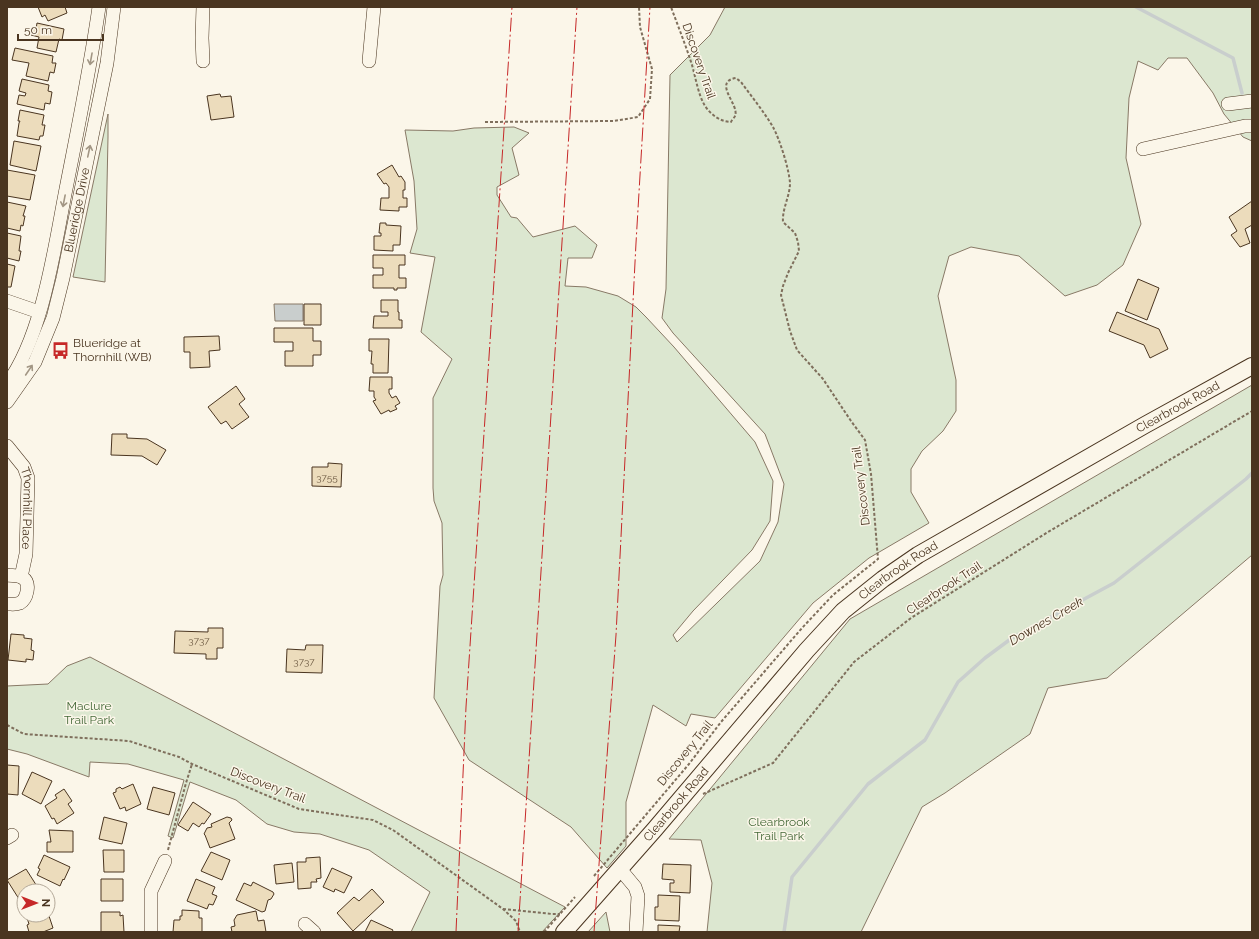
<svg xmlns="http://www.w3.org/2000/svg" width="1259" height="939" font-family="Raleway,sans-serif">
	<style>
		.green { fill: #dce7d0; stroke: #887966 }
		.water { fill: #c9cecd; stroke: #887966 }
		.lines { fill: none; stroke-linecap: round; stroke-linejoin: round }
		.stream { stroke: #c9cecd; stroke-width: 3.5 }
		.building { fill: #ecdcbc; stroke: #4a3520 }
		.minor-casing { stroke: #4a3520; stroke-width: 14 }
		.major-casing { stroke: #4a3520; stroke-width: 18 }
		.path { stroke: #7f6f5c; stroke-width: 2; stroke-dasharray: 3 2; stroke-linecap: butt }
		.minor { stroke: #fbf6e9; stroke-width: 13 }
		.major { stroke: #fbf6e9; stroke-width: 16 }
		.power { stroke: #c62828; stroke-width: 1; stroke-dasharray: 14 3 2 3; stroke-linecap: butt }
		.oneway { stroke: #a29684 }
		.labels { text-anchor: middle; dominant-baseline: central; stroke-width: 3; stroke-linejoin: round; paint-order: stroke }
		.number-label { font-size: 10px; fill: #725f47 }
		.street-label { font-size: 12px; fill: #4a3520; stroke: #fbf6e9 }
		.poi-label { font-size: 12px; fill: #4a3520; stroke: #fbf6e9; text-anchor: start }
		.park-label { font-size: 12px; fill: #436837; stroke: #fbf6e9 }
		.water-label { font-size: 13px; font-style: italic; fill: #4a3520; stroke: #fbf6e9 }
	</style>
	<rect width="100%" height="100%" fill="#fbf6e9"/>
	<!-- green -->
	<path class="green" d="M 725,7 L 1252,7 L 1252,141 L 1243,137 L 1224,114 L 1213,93 L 1187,58 L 1168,58 L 1158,70 L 1138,61 L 1129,98 L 1126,158 L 1141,224 L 1123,265 L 1097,285 L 1065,296 L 1019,256 L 971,247 L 949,256 L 938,296 L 956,380 L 956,411 L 943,431 L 922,451 L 911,469 L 911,492 L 929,523 L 869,558 L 813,603 L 715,718 L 691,714 L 686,726 L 653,705 L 626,802 L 626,846 L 607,868 L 571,827 L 469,760 L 434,698 L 440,586 L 443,575 L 442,523 L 434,501 L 433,488 L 433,398 L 452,359 L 421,332 L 435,257 L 410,253 L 417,229 L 414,181 L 405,130 L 453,131 L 474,128 L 514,127 L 529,133 L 512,148 L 519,175 L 497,187 L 497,195 L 511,217 L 517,218 L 533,237 L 575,226 L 597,245 L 592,258 L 568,258 L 565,286 L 586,287 L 618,296 L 636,307 L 646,317 L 674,347 L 755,442 L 773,481 L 770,521 L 752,550 L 693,611 L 673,635 L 677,642 L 760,561 L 778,522 L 784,484 L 765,434 L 673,333 L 662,318 L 666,289 L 670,75 L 710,35 Z
		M 108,114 L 108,137 L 105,282 L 73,277 Z
		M 1252,385 L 1252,555 L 1107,678 L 1048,688 L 1030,734 L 945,793 L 922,807 L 861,932 L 707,932 L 712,883 L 701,840 L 669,839 L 850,619 Z
		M 90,657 L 565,907 L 542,932 L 411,932 L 430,892 L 369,850 L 320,834 L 294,832 L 267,824 L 236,800 L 190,782 L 173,838 L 168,836 L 184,780 L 128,764 L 90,762 L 89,777 L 27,754 L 7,749 L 7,686 L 48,684 L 67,666 Z
		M 606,912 L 610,932 L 588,932 Z"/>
	<!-- water -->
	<path class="water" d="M 274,304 L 303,304 L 303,321 L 275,321 Z"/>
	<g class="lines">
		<!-- stream -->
		<path class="stream" d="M 1136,7 L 1233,58 L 1242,93
			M 784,932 L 792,877 L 868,784 L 925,740 L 958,682 L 985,658 L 1012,638 L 1114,583 L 1246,479 L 1252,473"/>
	</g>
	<!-- building -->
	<path class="building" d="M 38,7 L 65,7 L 67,13 L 48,21 L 45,15 L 42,17 Z
		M 37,23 L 64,29 L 62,40 L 59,39 L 56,52 L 37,48 L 39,37 L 31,35 L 32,28 L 36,29 Z
		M 15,48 L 53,56 L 52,63 L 56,63 L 54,73 L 50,72 L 48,81 L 26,76 L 29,63 L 12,60 Z
		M 22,79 L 49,85 L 48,91 L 52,92 L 50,104 L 45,103 L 44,110 L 17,104 L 19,95 L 25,96 L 26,93 L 19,91 Z
		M 220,94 L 221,97 L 231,96 L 234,117 L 211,120 L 207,96 Z
		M 20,110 L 44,115 L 42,125 L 45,125 L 43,136 L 40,136 L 39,140 L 17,136 L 19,123 L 20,121 L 18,121 Z
		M 14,141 L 41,146 L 36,171 L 10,165 Z
		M 392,165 L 399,177 L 401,176 L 405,182 L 405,190 L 403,190 L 403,198 L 407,198 L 407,207 L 399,207 L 399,211 L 380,210 L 381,198 L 389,198 L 389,187 L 386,183 L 384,184 L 377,174 Z
		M 7,170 L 35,175 L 30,200 L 7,196 Z
		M 1252,201 L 1252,225 L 1245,229 L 1250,243 L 1240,247 L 1231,235 L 1237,231 L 1229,217 Z
		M 7,202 L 26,206 L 23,216 L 25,216 L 23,226 L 21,225 L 20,231 L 7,228 Z
		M 380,223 L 386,223 L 386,225 L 401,226 L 400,245 L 393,245 L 393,251 L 374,250 L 374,236 L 381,236 L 381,233 L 379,233 Z
		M 7,233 L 21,236 L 19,251 L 21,251 L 19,261 L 7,258 Z
		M 373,255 L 405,255 L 405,265 L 399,265 L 399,278 L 406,278 L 406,288 L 397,288 L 397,290 L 394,290 L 394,288 L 373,288 L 373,275 L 383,275 L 383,268 L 373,268 Z
		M 7,264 L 15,266 L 11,287 L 7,287 Z
		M 1138,279 L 1159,288 L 1147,320 L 1125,311 Z
		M 381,300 L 398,300 L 398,312 L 399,312 L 399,320 L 402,320 L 402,328 L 373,328 L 374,316 L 388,316 L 388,312 L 381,312 Z
		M 304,304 L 321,304 L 321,325 L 304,325 Z
		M 1117,312 L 1159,329 L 1168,349 L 1150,358 L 1144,345 L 1109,331 Z
		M 274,328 L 313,328 L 313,341 L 321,341 L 321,355 L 313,355 L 313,366 L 285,366 L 285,351 L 293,351 L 293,342 L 274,342 Z
		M 219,336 L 220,350 L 209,351 L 210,367 L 190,368 L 190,352 L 184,352 L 184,337 Z
		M 369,339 L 389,339 L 388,373 L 373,373 L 373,364 L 371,364 L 372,351 L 369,351 Z
		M 370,377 L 392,377 L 392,389 L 389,389 L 389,393 L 392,398 L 396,396 L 400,403 L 395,406 L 397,409 L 390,412 L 389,410 L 381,414 L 373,401 L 376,400 L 374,397 L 374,391 L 369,391 Z
		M 236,386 L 245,399 L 239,404 L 249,417 L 232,429 L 226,421 L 221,424 L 208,407 Z
		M 112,434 L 127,434 L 127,438 L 147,439 L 166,450 L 157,465 L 142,456 L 111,455 Z
		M 328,463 L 342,464 L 341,487 L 312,486 L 312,467 L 328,467 Z
		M 208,628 L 223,628 L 223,648 L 217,648 L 217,659 L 206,659 L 206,654 L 174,653 L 175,631 L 208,632 Z
		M 11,634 L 24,635 L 24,638 L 32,639 L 31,650 L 34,651 L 33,660 L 26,659 L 26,662 L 8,660 Z
		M 306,645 L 323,645 L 322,673 L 286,672 L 287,649 L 305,650 Z
		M 7,765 L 19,766 L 18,795 L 7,794 Z
		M 32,772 L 52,781 L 41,804 L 22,794 Z
		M 133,784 L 141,804 L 126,811 L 125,807 L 120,809 L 113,793 L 116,792 L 116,789 L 120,787 L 122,789 Z
		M 153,787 L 175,793 L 169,815 L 147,809 Z
		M 64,789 L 72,801 L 68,804 L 74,813 L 57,824 L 54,818 L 52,819 L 45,806 L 57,798 L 55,795 Z
		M 193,802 L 211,814 L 204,824 L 202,823 L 199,827 L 193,823 L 188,831 L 178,825 Z
		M 104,817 L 127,823 L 122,844 L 99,839 Z
		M 227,817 L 231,818 L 232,820 L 229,823 L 235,839 L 210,848 L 205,835 L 204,834 L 207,828 L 212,827 L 211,824 Z
		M 49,830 L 73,831 L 73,852 L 47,852 L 47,842 L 51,842 Z
		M 103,850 L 124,850 L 124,872 L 104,872 Z
		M 211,852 L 230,860 L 222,880 L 201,871 Z
		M 44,855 L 70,867 L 64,880 L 63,879 L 60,886 L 37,875 L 40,869 L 38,868 Z
		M 320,857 L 321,878 L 316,879 L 317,882 L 311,882 L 311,888 L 298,889 L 297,862 L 306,862 L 306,858 Z
		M 292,863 L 294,882 L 276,884 L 274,865 Z
		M 663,864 L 691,865 L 690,893 L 670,892 L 670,883 L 674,883 L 674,880 L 662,879 Z
		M 332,868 L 352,877 L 344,893 L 335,889 L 334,892 L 323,887 Z
		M 26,869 L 40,891 L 24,891 L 24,896 L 19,899 L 7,880 Z
		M 101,879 L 123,879 L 123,901 L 101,901 Z
		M 196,879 L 215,887 L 212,894 L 217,896 L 213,905 L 209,904 L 207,909 L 187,901 Z
		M 253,882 L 273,892 L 274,894 L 271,899 L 268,900 L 265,911 L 262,912 L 236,900 L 244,883 L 251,886 Z
		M 372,889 L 384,902 L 353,931 L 337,913 L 354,897 L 359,901 Z
		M 658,895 L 680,896 L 679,921 L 655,920 L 655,907 L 658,907 Z
		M 182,910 L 199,911 L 199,918 L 202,918 L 202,932 L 173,932 L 174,920 L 180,920 L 180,916 L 182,916 Z
		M 256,911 L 258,921 L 264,920 L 266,932 L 232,932 L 231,927 L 235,926 L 234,920 L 237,915 Z
		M 101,912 L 120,912 L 120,916 L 123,915 L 124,932 L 101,932 Z
		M 48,913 L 53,928 L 43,932 L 29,932 L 27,925 L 29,924 L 26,915 L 48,915 Z
		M 371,920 L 393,930 L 392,932 L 365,932 Z
		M 658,925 L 680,926 L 679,932 L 658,932 Z"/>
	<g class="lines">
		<defs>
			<g id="minor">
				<path d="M 203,7 L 202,38 L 203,61"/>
				<path d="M 369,61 L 374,7"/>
				<path d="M 1228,104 L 1252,101"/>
				<path d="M 1143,149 L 1245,126 L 1252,126"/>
				<path d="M 7,301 L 39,312"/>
				<path d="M 7,384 C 42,337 54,251 65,194 C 77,132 90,70 99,7"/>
				<path id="s1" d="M 7,402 L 35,362 L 53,318 L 63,278 L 107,63 L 114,7"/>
				<path id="s2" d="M 7,446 L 24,467 L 28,478 L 26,554 L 21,577"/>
				<path d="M 7,575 C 12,576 19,575 23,578 C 31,583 27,599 20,603 C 15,605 12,604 7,604"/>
				<path d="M 7,838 L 12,835"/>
				<path d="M 620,869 L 635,887 L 638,896 L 636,932"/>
				<path d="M 305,924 L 314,932"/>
				<path d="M 151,932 L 151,891 L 165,861"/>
			</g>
			<g id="major">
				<path id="s3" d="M 564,932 L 655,829 L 807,650 L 843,611 L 883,579 L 918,555 L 1145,425 L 1252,366"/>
			</g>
		</defs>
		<!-- minor casing -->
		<use href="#minor" class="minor-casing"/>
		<!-- major casing -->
		<use href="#major" class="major-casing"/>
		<!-- path -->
		<path class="path" d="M 485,122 L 614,121 L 638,117 L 650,99 L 652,69 L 640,27 L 639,7
			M 7,725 L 24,734 L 129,741 L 179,757 L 192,764 L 299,809 L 373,820 L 393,830 L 503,909 L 516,921 L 520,932
			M 703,794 L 773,763 L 854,662 L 911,618 L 1048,532 L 1252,411
			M 168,850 L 186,783 L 192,764
			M 594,876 L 689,764 L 721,722 L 802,628 L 833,595 L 878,559 L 871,474 L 865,440 L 851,421 L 823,379 L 797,350 L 790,331 L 781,295 L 783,286 L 788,273 L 799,251 L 798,242 L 795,233 L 783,222 C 782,209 790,196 790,183 C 789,169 780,140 773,127 C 764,112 752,97 741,82 L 736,78 C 712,82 740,105 735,116 C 735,117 731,121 731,122 C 721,122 711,115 705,106 C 698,94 696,79 692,65 C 686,46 678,26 671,7
			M 503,909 L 552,914 L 560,914
			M 544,932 L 575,897"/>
		<!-- minor -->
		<use href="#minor" class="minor"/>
		<!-- major -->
		<use href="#major" class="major"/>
		<!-- power -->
		<path class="power" d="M 456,932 L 466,707 L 512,7
			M 518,932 L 577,7
			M 594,932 L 616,635 L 636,243 L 650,7"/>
	</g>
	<!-- one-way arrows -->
	<defs><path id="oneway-shaft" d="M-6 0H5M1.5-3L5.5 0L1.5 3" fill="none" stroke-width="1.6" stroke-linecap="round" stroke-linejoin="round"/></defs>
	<g class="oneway">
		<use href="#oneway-shaft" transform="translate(91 59) rotate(100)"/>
		<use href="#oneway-shaft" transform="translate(89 151) rotate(-78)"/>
		<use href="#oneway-shaft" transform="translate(64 201) rotate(101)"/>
		<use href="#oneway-shaft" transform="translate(29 370) rotate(-56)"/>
	</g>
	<!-- icons -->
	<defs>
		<symbol id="bus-bare" viewBox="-9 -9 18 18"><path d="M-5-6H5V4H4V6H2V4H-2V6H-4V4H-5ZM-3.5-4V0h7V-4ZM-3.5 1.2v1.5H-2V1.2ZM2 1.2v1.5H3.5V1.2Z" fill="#c62828" stroke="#fbf6e9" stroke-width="2.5" paint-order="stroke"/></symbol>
	</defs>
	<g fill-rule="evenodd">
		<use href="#bus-bare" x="48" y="338" width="25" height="25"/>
	</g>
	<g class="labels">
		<!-- number labels -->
		<g class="number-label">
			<text x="327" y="477">3755</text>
			<text x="199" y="640">3737</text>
			<text x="304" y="661">3737</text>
		</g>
		<!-- street labels -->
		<g class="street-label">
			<text transform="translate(699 61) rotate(71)">Discovery Trail</text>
			<text stroke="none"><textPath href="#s1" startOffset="207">Blueridge Drive</textPath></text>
			<text stroke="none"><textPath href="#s3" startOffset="818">Clearbrook Road</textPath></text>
			<text transform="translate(861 486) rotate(-97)">Discovery Trail</text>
			<text stroke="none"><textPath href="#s2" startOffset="69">Thornhill Place</textPath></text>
			<text stroke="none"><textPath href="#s3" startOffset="494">Clearbrook Road</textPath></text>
			<text transform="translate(944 588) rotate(-33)">Clearbrook Trail</text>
			<text transform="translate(685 753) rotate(-51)">Discovery Trail</text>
			<text transform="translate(268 785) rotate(21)">Discovery Trail</text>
			<text stroke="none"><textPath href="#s3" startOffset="170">Clearbrook Road</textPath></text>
		</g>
		<!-- poi labels -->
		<g class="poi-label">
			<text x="73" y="343">Blueridge at<tspan x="73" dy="14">Thornhill (WB)</tspan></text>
		</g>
		<!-- park labels -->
		<g class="park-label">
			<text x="89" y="706">Maclure<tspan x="89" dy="14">Trail Park</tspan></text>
			<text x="779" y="822">Clearbrook<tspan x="779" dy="14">Trail Park</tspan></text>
		</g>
		<!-- water labels -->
		<g class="water-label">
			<text transform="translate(1046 621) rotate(-30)">Downes Creek</text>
		</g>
	</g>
	<!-- border -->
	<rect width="1259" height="939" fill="none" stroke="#4a3520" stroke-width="16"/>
	<!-- north arrow -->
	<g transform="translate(36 903) rotate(90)"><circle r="19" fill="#fbf6e9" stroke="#b4a999"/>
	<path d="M0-3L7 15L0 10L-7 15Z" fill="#c62828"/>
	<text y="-6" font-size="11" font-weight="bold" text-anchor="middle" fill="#4a3520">N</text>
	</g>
	<!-- scale -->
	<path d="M18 34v6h85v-6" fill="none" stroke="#4a3520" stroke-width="2"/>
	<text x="24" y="34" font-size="12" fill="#4a3520" stroke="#fbf6e9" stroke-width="3" paint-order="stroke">50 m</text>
</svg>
